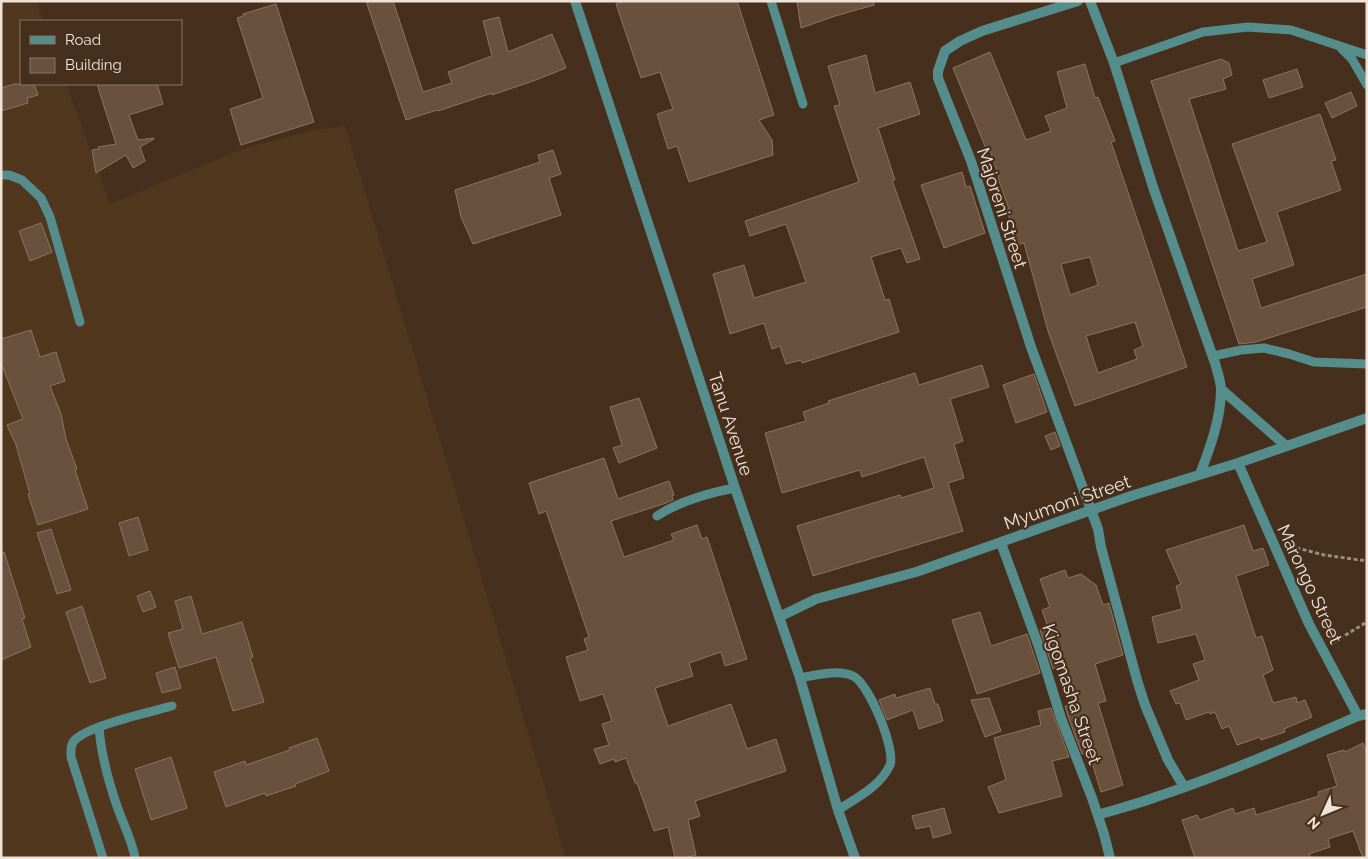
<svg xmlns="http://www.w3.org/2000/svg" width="1368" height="859" font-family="Raleway,sans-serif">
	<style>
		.built { fill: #52371f }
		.building { fill: #69513e; stroke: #8d745f; fill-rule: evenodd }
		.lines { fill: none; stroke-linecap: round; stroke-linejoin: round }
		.path { stroke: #9e8c7d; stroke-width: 3; stroke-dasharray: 4 2.5; stroke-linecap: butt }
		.service { stroke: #558c8c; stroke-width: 9 }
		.minor { stroke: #558c8c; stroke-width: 10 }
		.tertiary { stroke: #558c8c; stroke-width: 10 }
		.labels { text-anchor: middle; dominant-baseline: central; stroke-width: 4.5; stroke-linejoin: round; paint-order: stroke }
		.street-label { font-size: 18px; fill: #f1e2d7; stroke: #46301d }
	</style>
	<rect width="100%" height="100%" fill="#46301d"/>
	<!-- built -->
	<path class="built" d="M 1,1 L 36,1 L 43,21 L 21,21 L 21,84 L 66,84 L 110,204 L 243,149 L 315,130 L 345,126 L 566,858 L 1,858 Z"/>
	<!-- building -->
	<path class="building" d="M 366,1 L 393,1 L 423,92 L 452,83 L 448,72 L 492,56 L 483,21 L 499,17 L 508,52 L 552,34 L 566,68 L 533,81 L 492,95 L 492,93 L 438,111 L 437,110 L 406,120 Z
		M 625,1 L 737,1 L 774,115 L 759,120 L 772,140 L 773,155 L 689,182 L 677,146 L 668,149 L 657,114 L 673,109 L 660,72 L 641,78 L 616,4 Z
		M 797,1 L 874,1 L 874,5 L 835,16 L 801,28 Z
		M 276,4 L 314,122 L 241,145 L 230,109 L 263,98 L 237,18 L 243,16 L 243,14 Z
		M 990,52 L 1026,140 L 1051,131 L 1045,116 L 1067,108 L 1057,72 L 1085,64 L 1095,98 L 1098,97 L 1115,141 L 1111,142 L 1187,367 L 1075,406 L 1048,331 L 1024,243 L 1016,245 L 1007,209 L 1009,209 L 998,178 L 999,177 L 990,150 L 987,151 L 953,68 ZM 1090,257 L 1098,285 L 1070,295 L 1061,264 ZM 1135,322 L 1143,346 L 1134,350 L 1137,359 L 1098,373 L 1086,336 Z
		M 866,55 L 875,93 L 910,82 L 920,114 L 878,128 L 895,180 L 892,180 L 920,259 L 907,263 L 901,248 L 871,257 L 885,300 L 889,299 L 899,332 L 802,363 L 801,360 L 786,364 L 780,346 L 772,349 L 764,323 L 730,334 L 713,274 L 744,265 L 754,298 L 806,282 L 786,224 L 750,236 L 745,221 L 859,182 L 834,106 L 840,105 L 828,66 Z
		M 1221,59 L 1229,63 L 1232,75 L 1223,79 L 1226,89 L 1189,99 L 1238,251 L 1267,242 L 1232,144 L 1320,114 L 1336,160 L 1331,161 L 1341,190 L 1277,212 L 1294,265 L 1252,279 L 1261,308 L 1367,274 L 1367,307 L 1256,342 L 1239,344 L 1151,81 Z
		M 1297,69 L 1303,87 L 1269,98 L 1263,80 Z
		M 14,84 L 34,84 L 38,95 L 27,98 L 28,103 L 1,111 L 1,88 Z
		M 97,84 L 157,84 L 163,104 L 129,115 L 138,140 L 154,138 L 154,139 L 140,147 L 145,161 L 133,168 L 126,155 L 96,173 L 92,150 L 99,149 L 98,147 L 116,144 Z
		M 1351,92 L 1357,106 L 1332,118 L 1325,103 Z
		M 553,150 L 561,174 L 549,178 L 561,215 L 473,244 L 461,217 L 455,190 L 540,162 L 538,155 Z
		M 962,172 L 966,187 L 970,186 L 985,233 L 944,248 L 921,185 Z
		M 41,223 L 52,252 L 30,261 L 19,231 Z
		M 31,330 L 40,357 L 56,352 L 65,381 L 50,386 L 61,414 L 66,439 L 77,469 L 75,470 L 88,509 L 38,525 L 28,494 L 30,494 L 16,445 L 7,425 L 23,419 L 1,363 L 1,339 Z
		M 982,365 L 989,387 L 950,399 L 963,441 L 954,444 L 964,478 L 948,483 L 963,531 L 813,576 L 797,526 L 900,495 L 901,498 L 934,488 L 924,457 L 862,477 L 860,470 L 782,493 L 765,433 L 806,421 L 803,412 L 829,403 L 828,401 L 915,373 L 919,385 Z
		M 1034,374 L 1047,412 L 1016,423 L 1003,385 Z
		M 639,398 L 657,448 L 619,463 L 613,448 L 622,445 L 610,407 Z
		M 1055,432 L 1060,446 L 1051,450 L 1045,436 Z
		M 604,458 L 618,499 L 669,481 L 674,495 L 672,496 L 673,500 L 666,503 L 611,521 L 624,557 L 674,540 L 671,534 L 697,525 L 702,539 L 707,537 L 747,659 L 725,666 L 721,652 L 689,663 L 693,676 L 655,688 L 668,726 L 731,704 L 747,749 L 776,739 L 786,771 L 695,801 L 700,816 L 688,820 L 696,855 L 684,858 L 675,858 L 668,827 L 654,831 L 637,783 L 635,783 L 626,758 L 615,762 L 614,759 L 600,764 L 594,749 L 609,745 L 602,724 L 612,721 L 603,694 L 580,701 L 566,657 L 588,650 L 584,639 L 589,637 L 546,511 L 539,514 L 529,483 Z
		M 138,517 L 148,550 L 129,556 L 119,523 Z
		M 1244,525 L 1253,551 L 1263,548 L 1269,565 L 1236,576 L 1256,638 L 1262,636 L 1273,670 L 1263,675 L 1273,703 L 1296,697 L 1297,703 L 1305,700 L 1312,717 L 1284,729 L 1285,732 L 1261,740 L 1260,737 L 1237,745 L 1229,726 L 1222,729 L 1215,712 L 1210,714 L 1209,712 L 1186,720 L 1180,703 L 1176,704 L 1170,691 L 1199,680 L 1193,664 L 1205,660 L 1196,634 L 1158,643 L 1152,617 L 1182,609 L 1176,586 L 1181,584 L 1166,550 Z
		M 51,529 L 71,590 L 57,594 L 37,533 Z
		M 4,552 L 25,618 L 22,619 L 31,647 L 1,660 L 1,553 Z
		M 1065,570 L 1068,578 L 1081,574 L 1096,585 L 1103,605 L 1109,603 L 1123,655 L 1095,664 L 1106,701 L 1098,703 L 1123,785 L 1101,792 L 1089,753 L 1082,754 L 1068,716 L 1065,706 L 1074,705 L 1064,674 L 1060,666 L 1053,669 L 1040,630 L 1048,627 L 1042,610 L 1050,607 L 1040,579 Z
		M 150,591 L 156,607 L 143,612 L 137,596 Z
		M 191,596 L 202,634 L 242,622 L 253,657 L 250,658 L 264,702 L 233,711 L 216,657 L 179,668 L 168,633 L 183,629 L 175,601 Z
		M 82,606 L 106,678 L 90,683 L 66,612 Z
		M 980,612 L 991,646 L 1027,634 L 1040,673 L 977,694 L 952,620 Z
		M 175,667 L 181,688 L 162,693 L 156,673 Z
		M 930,688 L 935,704 L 938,704 L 943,721 L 919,729 L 913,710 L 887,720 L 879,700 L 895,694 L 896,698 Z
		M 989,698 L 1001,731 L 985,737 L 971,700 Z
		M 1051,708 L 1069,757 L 1052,761 L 1062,796 L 999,813 L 988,787 L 1006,780 L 994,738 L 1041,725 L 1038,711 Z
		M 317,738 L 329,771 L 295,784 L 296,786 L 266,796 L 265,793 L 226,807 L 214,772 L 245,761 L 246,765 L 290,750 L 289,748 Z
		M 1363,743 L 1367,753 L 1367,858 L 1363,858 L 1353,831 L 1328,839 L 1330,847 L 1309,854 L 1311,858 L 1195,858 L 1182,820 L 1197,815 L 1200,820 L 1233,808 L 1235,814 L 1254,808 L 1256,815 L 1319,796 L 1318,792 L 1337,786 L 1327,755 L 1344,750 L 1345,752 Z
		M 171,757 L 187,808 L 151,820 L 135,769 Z
		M 944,808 L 951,833 L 933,838 L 930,826 L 916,829 L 912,816 Z"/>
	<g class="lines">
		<!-- path -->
		<path class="path" d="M 1290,546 L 1324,555 L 1367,561
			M 1334,642 L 1367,622"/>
		<!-- service -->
		<path class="service" d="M 771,1 L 803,104
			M 1341,48 L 1352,59 L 1367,85
			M 1114,63 L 1203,32 L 1248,27 L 1291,30 L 1367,55
			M 1,175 L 9,175 L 22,180 L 41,198 L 50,217 L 80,322
			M 1213,356 L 1241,350 L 1264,348 L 1289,354 L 1314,362 L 1367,364
			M 657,516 C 680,501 708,493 735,488
			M 800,678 C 816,675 838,669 853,676 C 869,683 896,750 890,765 C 880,787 856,798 838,810
			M 99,727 C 101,755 108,780 117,806 C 123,824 132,840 135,858
			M 103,858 L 71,757 C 71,750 70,744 76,739 C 91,725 150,712 172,706"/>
		<!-- minor -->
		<path class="minor" d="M 1078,1 L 982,31 L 960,41 L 945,51 L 938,71 L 938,78 L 971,161 L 1031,347 L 1098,529 L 1101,547 L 1137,680 L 1145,705 L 1168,760 L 1184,787
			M 1090,1 L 1114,63 L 1154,190 L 1215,363 C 1217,371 1221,381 1221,390 C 1221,418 1210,448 1200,474
			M 1221,389 L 1285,445
			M 1238,463 L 1309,624 L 1358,716
			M 1001,543 L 1039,647 L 1061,718 L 1092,798 L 1104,834 L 1110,858
			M 779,617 L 816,599 L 916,572 L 1131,496 L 1238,463 L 1367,418
			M 1098,815 C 1117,809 1137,804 1156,797 C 1225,774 1292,745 1358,716 L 1367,714"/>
		<!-- tertiary -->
		<path class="tertiary" d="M 575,1 L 735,488 L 800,678 L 838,810 L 855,858"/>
	</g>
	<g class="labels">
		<!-- street labels -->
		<g class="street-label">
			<text transform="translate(1002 208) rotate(72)">Majoreni Street</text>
			<text transform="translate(731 424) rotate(72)">Tanu Avenue</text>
			<text transform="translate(1067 502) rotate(-19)">Myumoni Street</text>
			<text transform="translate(1310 584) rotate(65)">Marongo Street</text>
			<text transform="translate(1072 694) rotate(71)">Kigomasha Street</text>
		</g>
	</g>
	<!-- border -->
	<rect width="1368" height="859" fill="none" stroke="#f1e2d7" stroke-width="5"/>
	<!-- legend -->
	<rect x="20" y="20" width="162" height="65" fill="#46301d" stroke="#8a7767"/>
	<rect x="30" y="36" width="25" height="8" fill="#558c8c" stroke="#8a7767"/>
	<text x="65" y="45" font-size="15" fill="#f1e2d7">Road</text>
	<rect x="30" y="58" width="25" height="15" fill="#69513e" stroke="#8a7767"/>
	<text x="65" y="70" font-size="15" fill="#f1e2d7">Building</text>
	<!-- north arrow -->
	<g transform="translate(1323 814) rotate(226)" stroke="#46301d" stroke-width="4" paint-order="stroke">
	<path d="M0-4L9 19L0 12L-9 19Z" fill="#f1e2d7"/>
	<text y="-8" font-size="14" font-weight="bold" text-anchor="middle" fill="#f1e2d7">N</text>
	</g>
</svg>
